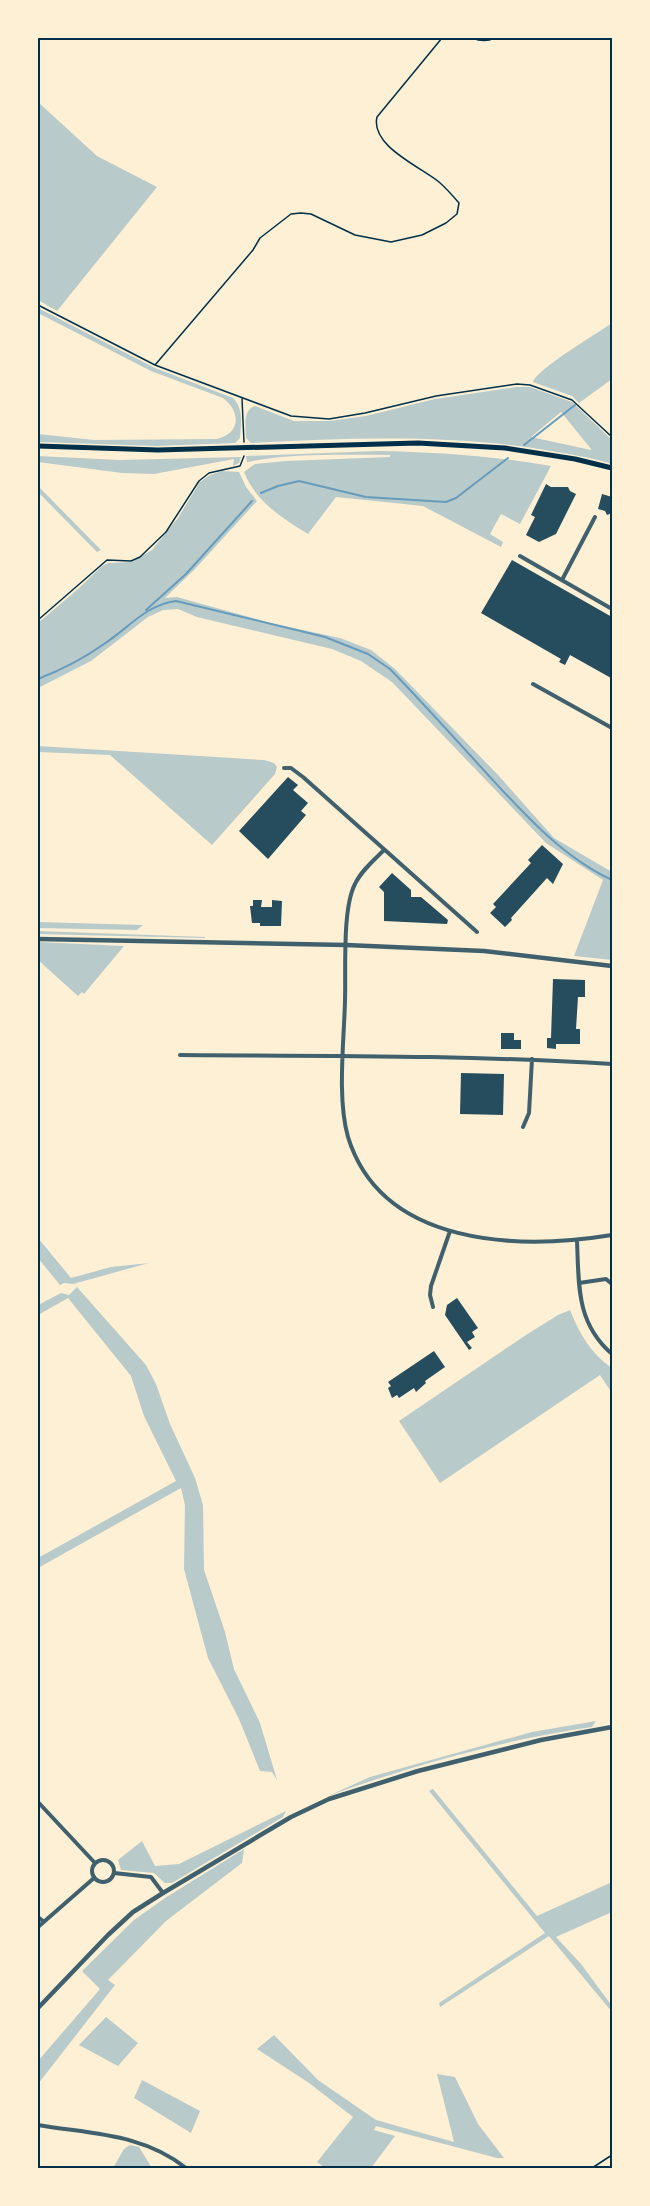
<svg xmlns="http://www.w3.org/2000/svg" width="650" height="2206" font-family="'Work Sans',sans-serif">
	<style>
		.green { fill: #b9caca; fill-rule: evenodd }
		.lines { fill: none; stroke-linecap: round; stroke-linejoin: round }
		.stream { stroke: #669bbc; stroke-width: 2 }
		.building { fill: #264d5e }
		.path { stroke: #003049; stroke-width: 1.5 }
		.minor { stroke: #3f606c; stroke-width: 4 }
		.tertiary { stroke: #3f606c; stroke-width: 4.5 }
		.secondary { stroke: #003049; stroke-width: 5 }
		.neatline { fill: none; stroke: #003049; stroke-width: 2 }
	</style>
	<rect width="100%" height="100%" fill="#fdf0d5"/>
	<!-- green -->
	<path class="green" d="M 38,102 L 97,156 L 157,187 L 57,311 L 38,300 Z
		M 38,308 L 155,368 L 233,398 C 244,409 241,424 240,438 L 235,443 L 157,446 L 38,442 L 38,434 L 94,440 L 217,439 C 241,433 241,412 223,398 L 151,371 L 38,313 Z
		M 612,323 L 612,379 L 579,403 L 572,396 L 533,382 C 537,369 598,333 612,323 Z
		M 516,387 L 530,387 L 572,402 L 612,440 L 612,464 C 590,457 568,454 545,450 C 447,434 349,438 251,443 L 246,438 C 246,427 242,410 255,406 L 294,421 L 329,421 L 366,416 L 435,399 ZM 561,412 L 591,449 L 591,450 L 531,437 Z
		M 378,451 C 436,452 493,456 551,466 L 520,524 L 501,514 L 490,534 L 503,542 L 501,547 L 423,506 L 336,497 L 308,534 C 282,518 256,502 244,472 L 255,464 L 286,461 L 390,457 L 390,455 C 342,455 293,453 247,462 L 246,456 Z
		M 38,456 L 120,460 L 241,457 L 239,463 L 233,466 L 234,459 L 154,474 L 122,473 L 38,462 Z
		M 222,471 L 239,472 L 246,487 L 257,501 L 195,569 L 165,598 L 177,597 L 270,623 L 340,638 L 371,650 L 395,669 L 499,776 L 554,838 L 612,872 L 612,960 L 574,956 L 603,880 L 546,843 L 392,682 L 361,661 L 332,649 L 197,617 L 178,609 L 163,610 L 148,617 L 91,661 L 38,688 L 38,623 L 78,589 L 102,566 L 108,563 L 132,562 L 152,550 L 178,518 L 200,482 L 210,475 Z
		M 38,486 L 101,550 L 97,552 L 38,492 Z
		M 38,746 L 264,760 L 274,763 L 277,767 L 275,774 L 212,845 L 110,755 L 38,752 Z
		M 38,922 L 143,925 L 137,930 L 38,928 Z
		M 38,931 L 205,937 L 205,938 L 38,934 Z
		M 38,942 L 124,946 L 84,994 L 82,992 L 78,996 L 38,960 Z
		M 38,1238 L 71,1278 L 111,1267 L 149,1263 L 73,1284 L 64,1283 L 60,1285 L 38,1258 Z
		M 77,1287 L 146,1365 L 156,1384 L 170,1424 L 195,1478 L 203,1505 L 204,1570 L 225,1632 L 234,1669 L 260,1723 L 277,1780 L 272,1772 L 260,1771 L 239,1719 L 208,1658 L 184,1569 L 185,1505 L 181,1488 L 38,1568 L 38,1558 L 176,1481 L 144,1416 L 131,1376 L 68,1298 L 38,1315 L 38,1305 L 61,1293 L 69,1295 Z
		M 570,1310 C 579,1333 591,1354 612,1368 L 612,1393 L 600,1375 L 440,1483 L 399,1421 L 526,1335 L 558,1315 Z
		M 596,1721 L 592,1727 C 503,1740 413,1765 328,1796 L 370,1777 L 532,1732 Z
		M 433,1789 L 537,1916 L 612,1882 L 612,1912 L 556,1937 L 581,1964 L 612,2006 L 612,2012 L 549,1936 L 440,2007 L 439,2003 L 545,1933 L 429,1791 Z
		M 286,1811 L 283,1817 L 172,1883 L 165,1883 L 154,1873 L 121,1870 L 118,1860 L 142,1841 L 155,1866 L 179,1864 Z
		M 244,1849 L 242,1863 L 166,1921 L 108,1980 L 115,1985 L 38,2084 L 38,2061 L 100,1989 L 82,1971 L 134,1920 L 165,1898 Z
		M 106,2017 L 138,2043 L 118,2066 L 79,2045 Z
		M 274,2035 L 318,2080 L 376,2120 L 454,2142 L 437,2074 L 455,2077 L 478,2124 L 504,2158 L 497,2158 L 376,2126 L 374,2130 L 395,2136 L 371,2168 L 325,2168 L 317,2162 L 353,2117 L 309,2083 L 257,2049 Z
		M 142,2080 L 200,2111 L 191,2133 L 134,2098 Z
		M 130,2145 L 139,2147 L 152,2168 L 113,2168 L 124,2149 Z"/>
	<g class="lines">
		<!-- stream -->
		<path class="stream" d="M 524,445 L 575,405
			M 261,493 L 278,486 L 299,481 L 366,497 L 446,502 L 456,498 L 508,458
			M 146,610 L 186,574 L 252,501
			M 38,679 C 61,670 83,659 104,644 C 129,628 145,605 176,601 L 325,637 L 368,654 L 390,669 C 424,704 457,741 490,777 C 526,816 564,858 612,880"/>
	</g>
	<!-- building -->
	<path class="building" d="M 546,484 L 551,487 L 568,487 L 570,491 L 576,494 L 556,534 L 539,542 L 526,535 L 535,517 L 531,515 Z
		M 602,494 L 612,497 L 612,513 L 607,515 L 605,511 L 598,509 Z
		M 512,560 L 612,617 L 612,682 L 610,680 L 611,678 L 570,655 L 565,665 L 559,662 L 561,659 L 481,613 Z
		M 288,777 L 298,785 L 293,790 L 308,803 L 301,811 L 306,815 L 268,859 L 239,831 Z
		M 542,845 L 563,864 L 553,884 L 547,878 L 511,918 L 512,920 L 505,927 L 490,913 L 496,907 L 493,904 L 531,863 L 528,860 Z
		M 392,873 L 411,890 L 411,897 L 421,897 L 448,920 L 447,924 L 384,921 L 384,892 L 379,887 Z
		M 253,900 L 262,900 L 261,907 L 272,907 L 272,900 L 282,901 L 281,926 L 260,926 L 260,923 L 252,923 L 250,906 L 253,906 Z
		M 553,979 L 585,980 L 585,997 L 578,997 L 576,1029 L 580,1029 L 580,1044 L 556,1044 L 556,1049 L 547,1048 L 547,1038 L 551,1038 Z
		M 501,1033 L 514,1033 L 514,1040 L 521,1040 L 521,1049 L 501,1049 Z
		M 461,1073 L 504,1074 L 503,1115 L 460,1114 Z
		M 457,1298 L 478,1328 L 472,1332 L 475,1337 L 467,1342 L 472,1348 L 469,1350 L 445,1315 L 447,1305 Z
		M 434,1351 L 445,1367 L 425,1381 L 426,1383 L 416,1392 L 414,1388 L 399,1398 L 397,1395 L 392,1398 L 388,1388 L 391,1386 L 388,1382 Z"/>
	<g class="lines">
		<!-- path -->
		<path class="path" d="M 472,38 C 480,41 487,42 494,38
			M 38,305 L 155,365 L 291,416 L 329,419 L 365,413 L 436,396 L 517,384 L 530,385 L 572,400 L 612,437
			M 155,365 L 253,250 L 260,238 L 291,214 L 301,213 L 311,214 L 355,235 L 391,242 L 422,235 L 446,223 L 457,214 L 459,203 C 453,196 446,188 439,182 C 421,167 370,146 377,117 L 442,38
			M 242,399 L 244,442
			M 38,620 L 107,560 L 131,561 L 140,557 L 166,532 L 199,481 L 209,473 L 240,466 L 244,456
			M 592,2168 L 612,2155"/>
		<!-- minor -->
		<path class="minor" d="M 520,556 L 612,609
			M 562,580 L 595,517
			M 533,684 L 612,728
			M 284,768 L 291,768 L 303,777 L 477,932
			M 384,850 C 374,860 361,871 355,884 C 342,909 346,971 345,1001 C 344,1041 337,1099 348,1137 C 382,1247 519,1250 612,1235
			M 180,1055 C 324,1056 468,1055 612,1064
			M 523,1127 L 529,1113 L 532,1059
			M 577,1241 C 579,1285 576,1323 612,1354
			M 579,1283 L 606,1279 L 612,1284
			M 433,1307 L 430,1295 L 431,1286 L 450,1231
			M 38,1802 L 95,1863
			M92 1871a11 11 0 1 1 22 0a11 11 0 1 1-22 0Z
			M 114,1873 L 151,1877 L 163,1893
			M 38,1917 L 43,1921
			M 38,1927 L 94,1878
			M 38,2125 C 90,2134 142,2133 186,2168"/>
		<!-- tertiary -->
		<path class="tertiary" d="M 38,939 L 346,945 L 484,951 L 612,966
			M 38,2008 L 108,1935 L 133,1912 L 163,1893 L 291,1817 L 329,1799 L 418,1771 L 541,1740 L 612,1727"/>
		<!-- secondary -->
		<path class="secondary" d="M 38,446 L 158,450 L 418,443 L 505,448 L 575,459 L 612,468"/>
	</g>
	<!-- border -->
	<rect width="650" height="2206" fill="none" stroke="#fdf0d5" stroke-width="78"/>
	<rect x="39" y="39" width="572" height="2128" class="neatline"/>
</svg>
